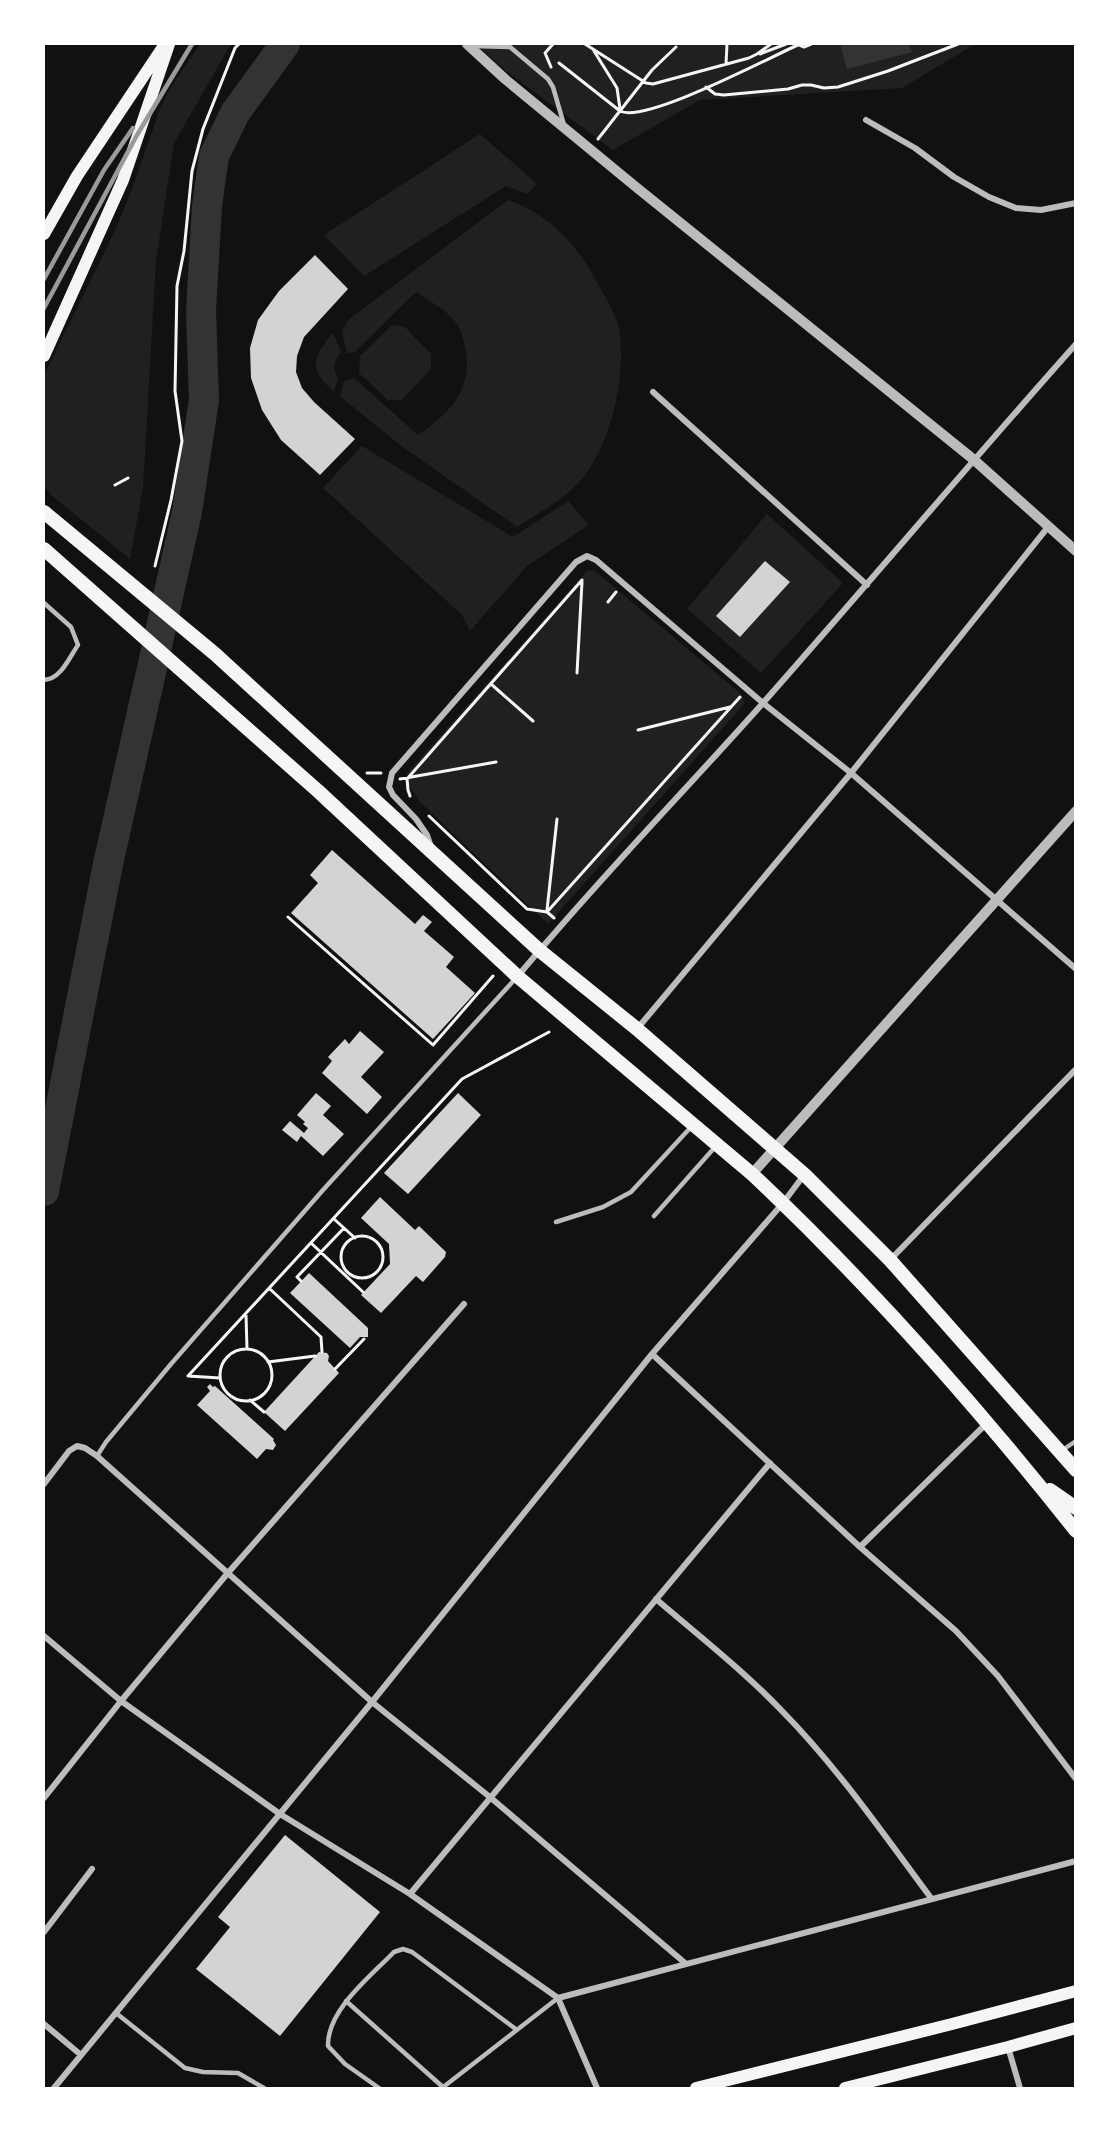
<svg xmlns="http://www.w3.org/2000/svg" width="1119" height="2132" font-family="'Fira Sans',sans-serif">
	<style>
		.green { fill: #202020 }
		.water { fill: #333 }
		.lines { fill: none; stroke-linecap: round; stroke-linejoin: round }
		.river { stroke: #333; stroke-width: 30 }
		.building { fill: #d3d3d3 }
		.path { stroke: #f5f5f5; stroke-width: 3 }
		.service { stroke: #bcbcbc; stroke-width: 4.5 }
		.minor { stroke: #bcbcbc; stroke-width: 6 }
		.tertiary { stroke: #bcbcbc; stroke-width: 10 }
		.secondary { stroke: #f5f5f5; stroke-width: 12 }
		.primary { stroke: #f5f5f5; stroke-width: 14 }
		.rail { stroke: #9a9a9a; stroke-width: 4.5 }
	</style>
	<rect width="100%" height="100%" fill="#111"/>
	<!-- green -->
	<path class="green" d="M 200,44 L 231,44 L 174,143 L 156,261 L 143,488 L 130,559 L 51,495 L 44,486 L 44,375 L 112,237 L 131,192 L 160,109 L 169,90 Z
		M 475,44 L 975,44 L 902,88 L 700,100 L 613,150 L 510,74 Z
		M 480,134 L 537,184 L 528,194 L 506,186 L 364,276 L 324,235 Z
		M 508,200 C 555,217 581,250 603,293 C 610,306 619,321 620,335 C 625,379 612,435 588,471 C 571,496 541,511 517,527 L 400,445 L 340,396 L 344,381 L 354,378 L 418,435 C 449,414 472,391 466,351 C 464,342 462,332 457,324 C 448,311 430,301 416,292 L 355,352 L 347,353 L 342,331 L 348,320 Z
		M 392,325 L 405,327 L 431,354 L 431,369 L 402,400 L 388,400 L 359,373 L 360,356 Z
		M 333,333 L 341,352 C 334,361 332,368 338,378 L 334,391 C 307,370 313,356 333,333 Z
		M 362,446 L 513,537 L 568,501 L 589,525 L 527,566 L 470,631 L 462,615 L 323,488 Z
		M 767,514 L 843,583 L 761,673 L 687,609 Z
		M 594,570 L 741,694 L 745,703 L 548,924 L 420,802 L 405,780 L 407,773 L 587,571 Z"/>
	<!-- water -->
	<path class="water" d="M 840,44 L 909,44 L 912,52 L 847,69 Z"/>
	<g class="lines">
		<!-- river -->
		<path class="river" d="M 44,1191 L 108,864 L 187,512 L 204,400 L 201,311 L 207,206 L 214,156 L 235,113 L 285,44"/>
	</g>
	<!-- building -->
	<path class="building" d="M 315,255 L 348,289 L 304,337 L 297,356 L 296,372 L 302,388 L 314,402 L 355,439 L 320,475 L 281,440 L 262,410 L 251,378 L 250,348 L 258,320 L 279,291 Z
		M 765,561 L 790,582 L 740,637 L 716,616 Z
		M 332,850 L 415,924 L 423,915 L 432,922 L 424,931 L 454,957 L 446,967 L 475,993 L 433,1039 L 291,913 L 318,883 L 310,875 Z
		M 360,1031 L 384,1052 L 361,1077 L 382,1097 L 367,1114 L 322,1073 L 332,1061 L 328,1057 L 345,1039 L 349,1044 Z
		M 316,1093 L 331,1106 L 323,1115 L 344,1134 L 323,1156 L 301,1136 L 297,1142 L 282,1130 L 290,1121 L 304,1133 L 308,1128 L 303,1124 L 305,1122 L 297,1115 Z
		M 458,1093 L 481,1115 L 408,1194 L 384,1173 Z
		M 380,1197 L 415,1230 L 419,1226 L 446,1252 L 445,1257 L 423,1282 L 416,1276 L 381,1313 L 361,1295 L 390,1264 L 389,1244 L 361,1218 Z
		M 309,1273 L 368,1328 L 368,1337 L 360,1337 L 350,1348 L 290,1293 Z
		M 319,1352 L 327,1353 L 329,1356 L 328,1361 L 339,1373 L 285,1431 L 264,1412 Z
		M 210,1384 L 213,1387 L 215,1386 L 274,1439 L 273,1440 L 276,1445 L 273,1450 L 266,1449 L 257,1459 L 197,1405 L 210,1391 L 207,1387 Z
		M 285,1835 L 380,1912 L 280,2036 L 196,1969 L 230,1927 L 218,1917 Z"/>
	<g class="lines">
		<!-- path -->
		<path class="path" d="M 585,44 L 646,83 L 653,84 L 749,58 L 757,54 L 771,44
			M 797,44 L 804,47 L 811,44
			M 594,51 L 617,88 L 620,109
			M 760,54 L 786,44
			M 559,63 L 620,111 C 645,124 768,58 798,45
			M 726,64 L 727,44
			M 551,67 L 545,53 L 553,44
			M 706,87 L 715,94 L 724,95 L 788,89 L 802,85 L 811,85 L 824,88 L 838,87 L 888,71 L 958,44
			M 598,139 L 652,70 L 676,47
			M 115,485 L 128,478
			M 155,566 L 171,500 L 182,441 L 175,391 L 177,286 L 184,251 L 192,171 L 203,129 L 235,48 L 239,44
			M 608,602 L 616,592
			M 577,673 L 582,582
			M 491,684 L 533,721
			M 638,730 L 730,707
			M 367,773 L 381,773
			M 400,779 L 496,762
			M 410,796 L 408,790 L 407,779 L 582,580
			M 429,816 L 527,909 L 547,912 L 554,918
			M 547,910 L 557,819
			M 547,912 L 740,697
			M 288,917 L 433,1045 L 493,976
			M 334,1219 L 355,1238
			M341 1257a21 21 0 1 1 42 0a21 21 0 1 1-42 0Z
			M 311,1243 L 363,1292
			M 301,1281 L 297,1277 L 344,1228
			M 269,1288 L 321,1337 L 322,1352
			M 246,1315 L 247,1349
			M220 1375a26 26 0 1 1 52 0a26 26 0 1 1-52 0Z
			M 268,1362 L 315,1356
			M 335,1369 L 364,1339
			M 188,1376 L 462,1079 L 549,1032
			M 188,1376 L 220,1378
			M 250,1400 L 264,1412"/>
		<!-- service -->
		<path class="service" d="M 473,46 L 510,47 L 548,79 L 553,87 L 564,125
			M 44,603 L 71,627 L 78,645 C 69,658 61,679 44,680
			M 654,1216 L 715,1147
			M 556,1222 L 603,1207 L 631,1192 L 691,1127
			M 1061,1451 L 1076,1441
			M 97,1456 L 106,1442 L 171,1364 L 323,1190 L 516,978
			M 346,2001 L 444,2088
			M 116,2013 L 185,2068 L 203,2072 L 238,2073 L 264,2088
			M 379,2088 L 345,2064 L 328,2046 C 327,2010 371,1976 394,1952 L 403,1949 L 412,1952 L 517,2030
			M 442,2088 L 558,1998"/>
		<!-- minor -->
		<path class="minor" d="M 866,120 L 915,148 L 954,177 L 989,197 L 1016,208 L 1041,210 L 1076,203
			M 653,392 L 867,585
			M 431,847 L 427,835 L 416,819 L 393,795 L 389,787 L 392,773 L 576,562 L 587,556 L 596,560 L 763,703 L 851,773 L 1076,969
			M 518,976 C 596,882 682,794 763,703 C 868,584 970,463 1076,344
			M 637,1029 L 851,773 L 1048,527
			M 891,1259 L 1076,1069
			M 652,1354 L 860,1547 L 956,1631 L 998,1676 L 1076,1779
			M 44,1484 L 69,1451 L 77,1446 L 85,1448 L 97,1456 L 372,1702 L 491,1798 L 685,1963
			M 860,1547 L 986,1424
			M 656,1599 C 699,1636 744,1671 783,1712 C 838,1768 884,1835 931,1898
			M 44,1636 L 121,1701 L 280,1814 L 410,1894 L 558,1998 L 597,2088
			M 44,1798 L 121,1701 L 227,1574 L 464,1304
			M 410,1894 L 770,1463
			M 44,1932 L 92,1869
			M 558,1998 L 1076,1861
			M 44,2024 L 81,2055
			M 1008,2047 L 1020,2088
			M 54,2088 L 372,1702 L 652,1354 L 783,1203 L 804,1175"/>
		<!-- tertiary -->
		<path class="tertiary" d="M 467,44 L 505,79 L 636,187 L 973,459 L 1076,551
			M 752,1174 L 1076,811"/>
		<!-- secondary -->
		<path class="secondary" d="M 44,234 L 77,176 L 163,47
			M 44,356 L 123,180 L 169,44
			M 696,2088 L 952,2024 L 1076,1991
			M 845,2088 L 1008,2047 L 1076,2028"/>
		<!-- primary -->
		<path class="primary" d="M 44,512 L 215,654 L 539,950 L 637,1029 L 805,1175 L 890,1260 L 1076,1470
			M 44,549 L 318,791 L 517,976 L 752,1174 C 869,1284 976,1405 1076,1531
			M 1050,1490 L 1076,1508"/>
		<!-- rail -->
		<path class="rail" d="M 44,279 L 104,170 L 133,128
			M 44,308 L 137,135 L 192,44"/>
	</g>
	<!-- border -->
	<rect width="1119" height="2132" fill="none" stroke="#ffffff" stroke-width="90"/>
</svg>
